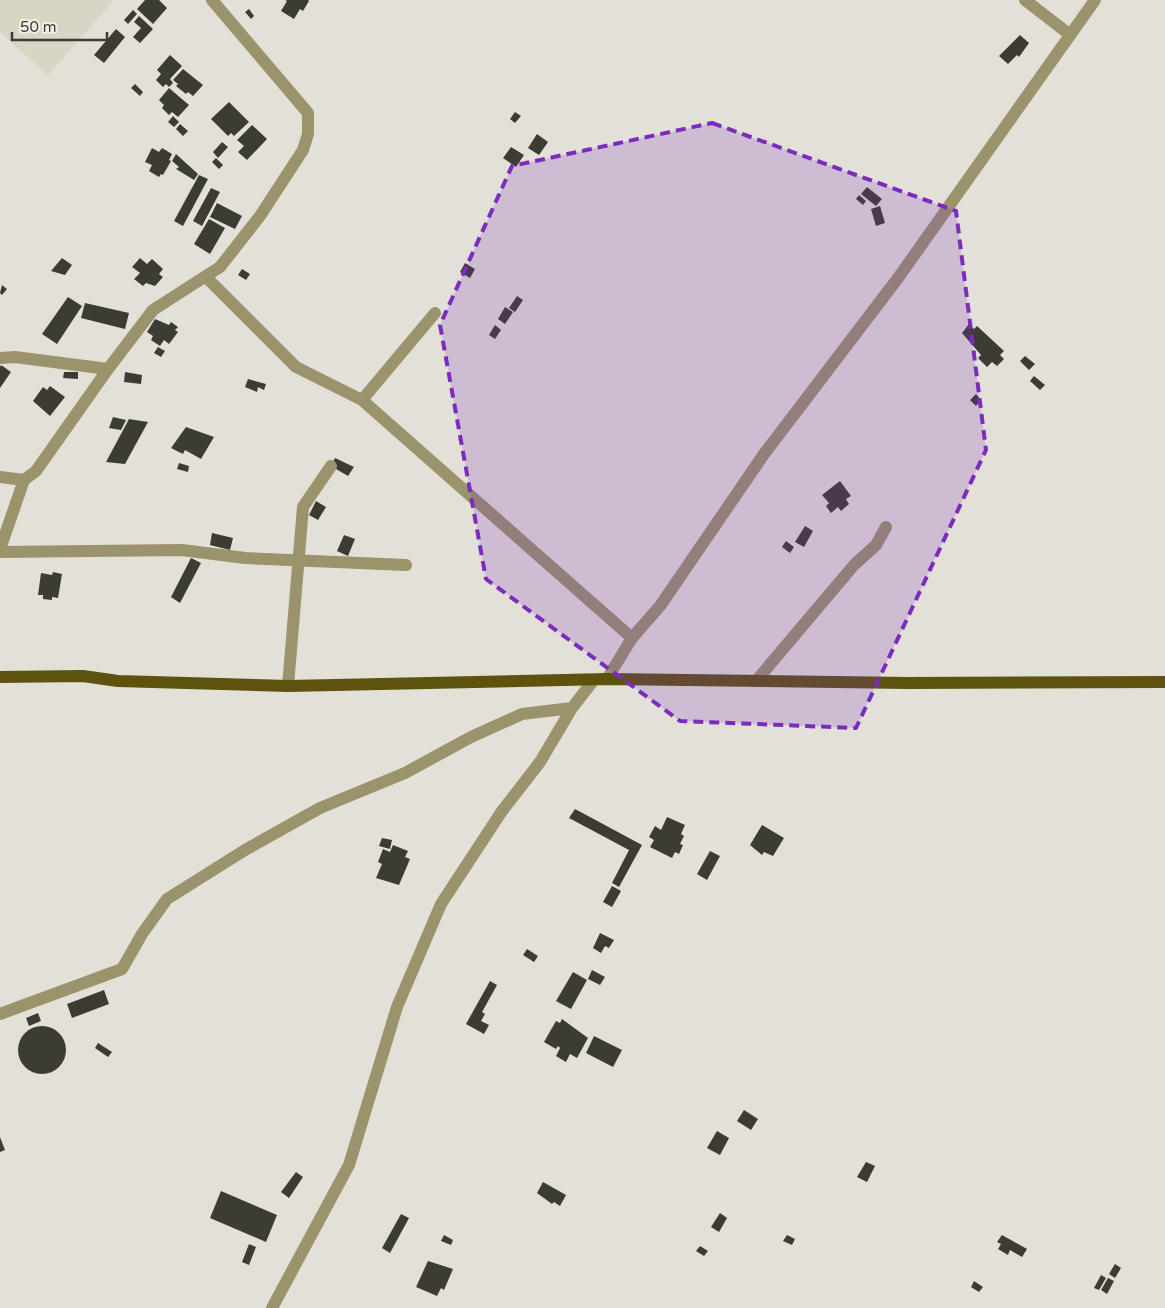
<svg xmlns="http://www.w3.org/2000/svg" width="1165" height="1308" font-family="'Varela Round',sans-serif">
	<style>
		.built { fill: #d8d5c4 }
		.building { fill: #3d3c34 }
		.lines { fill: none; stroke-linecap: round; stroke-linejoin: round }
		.minor { stroke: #9a936c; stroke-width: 12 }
		.major { stroke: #5d520e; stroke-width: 12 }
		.marked { fill: #7b2cbf; fill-opacity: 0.2; stroke: #7b2cbf; stroke-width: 4; stroke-dasharray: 10 6; stroke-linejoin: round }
	</style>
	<rect width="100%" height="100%" fill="#e3e1d7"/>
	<!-- built -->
	<path class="built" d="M 0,0 L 114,0 L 48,75 L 0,32 Z"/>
	<!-- building -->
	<path class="building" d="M 145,0 L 159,0 L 167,8 L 153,24 L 137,9 Z
		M 285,0 L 308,0 L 309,1 L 303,11 L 300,9 L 294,19 L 281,11 L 287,1 Z
		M 249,9 L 254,16 L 251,19 L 245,12 Z
		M 133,10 L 137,14 L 128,24 L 124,20 Z
		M 139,16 L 153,29 L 140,43 L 133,37 L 141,28 L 134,22 Z
		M 116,29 L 125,37 L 104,63 L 94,55 Z
		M 1020,35 L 1029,43 L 1019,57 L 1017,55 L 1008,64 L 999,56 Z
		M 170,55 L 182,66 L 170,79 L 173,83 L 169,87 L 166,84 L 163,87 L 156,80 L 161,74 L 157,70 Z
		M 183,69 L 203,85 L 193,96 L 188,92 L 186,94 L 176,86 L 178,84 L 173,80 Z
		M 135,84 L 143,92 L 140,96 L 131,88 Z
		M 169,88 L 189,105 L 178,117 L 172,112 L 169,115 L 162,108 L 164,105 L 159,100 Z
		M 229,102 L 249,122 L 234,136 L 231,133 L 228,136 L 211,119 Z
		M 515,112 L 521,116 L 515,123 L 510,119 Z
		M 173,116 L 179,122 L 174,127 L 168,122 Z
		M 180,124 L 188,131 L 183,136 L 176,129 Z
		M 252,125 L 267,139 L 247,160 L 238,152 L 244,146 L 237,140 Z
		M 537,134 L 548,142 L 539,155 L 528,148 Z
		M 222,142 L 228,147 L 218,158 L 213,152 Z
		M 511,147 L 524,155 L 516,167 L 503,158 Z
		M 152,148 L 159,152 L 162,148 L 172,154 L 169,160 L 171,161 L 163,175 L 161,174 L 159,177 L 149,171 L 152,165 L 145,162 Z
		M 176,154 L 198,174 L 194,180 L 176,169 L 179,167 L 172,161 Z
		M 216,158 L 223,165 L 219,169 L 212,162 Z
		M 199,175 L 208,179 L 183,226 L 174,221 Z
		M 867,187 L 882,199 L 876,206 L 861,194 Z
		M 211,188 L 220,192 L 202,226 L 193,221 Z
		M 859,195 L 866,201 L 863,205 L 856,199 Z
		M 217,203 L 242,216 L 235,229 L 210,217 Z
		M 880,206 L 885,223 L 876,226 L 871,209 Z
		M 209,219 L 225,228 L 210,254 L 194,244 Z
		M 62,258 L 72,265 L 65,275 L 51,271 Z
		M 140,258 L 147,264 L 152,259 L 163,269 L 159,274 L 163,277 L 155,286 L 146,283 L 143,286 L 134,279 L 140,273 L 132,267 Z
		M 465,263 L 475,269 L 470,278 L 460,272 Z
		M 242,269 L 250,274 L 246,280 L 238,275 Z
		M 2,285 L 7,289 L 2,295 L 0,293 Z
		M 517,296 L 523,300 L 515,312 L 509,308 Z
		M 68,297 L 82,306 L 57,344 L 42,334 Z
		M 85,303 L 129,313 L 125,329 L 81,318 Z
		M 505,307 L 513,312 L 505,324 L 498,319 Z
		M 155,319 L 169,325 L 171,322 L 178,327 L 175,330 L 178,332 L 169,344 L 164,340 L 160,346 L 151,340 L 153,336 L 147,332 Z
		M 969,324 L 974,329 L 977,326 L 1004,351 L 1000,355 L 1004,359 L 997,366 L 992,362 L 987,367 L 978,358 L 981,355 L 962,333 Z
		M 495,325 L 501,330 L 495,339 L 489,335 Z
		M 158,347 L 165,351 L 161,357 L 154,353 Z
		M 1025,356 L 1035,364 L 1029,370 L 1020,361 Z
		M 1,365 L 11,372 L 0,388 L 0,367 Z
		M 64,372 L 78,372 L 78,379 L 63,378 Z
		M 125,372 L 142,375 L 141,384 L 124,382 Z
		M 1034,376 L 1045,385 L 1040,390 L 1030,381 Z
		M 248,379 L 266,384 L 264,390 L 258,387 L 257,392 L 245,387 Z
		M 50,386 L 65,397 L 50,416 L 33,401 L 43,387 L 47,390 Z
		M 976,394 L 981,400 L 976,406 L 970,400 Z
		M 113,417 L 126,420 L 121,430 L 109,428 Z
		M 129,419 L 148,422 L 125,464 L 106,462 Z
		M 186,427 L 214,437 L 201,459 L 185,450 L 183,454 L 171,448 Z
		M 335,458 L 354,467 L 348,476 L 331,466 Z
		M 179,463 L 189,466 L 188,472 L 177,469 Z
		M 840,481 L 851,496 L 846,499 L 849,504 L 841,511 L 838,507 L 831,513 L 826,506 L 829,503 L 822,495 Z
		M 316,501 L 326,507 L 318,520 L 309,515 Z
		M 805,526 L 813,531 L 804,547 L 795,542 Z
		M 212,533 L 233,538 L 230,550 L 210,545 Z
		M 344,535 L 355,539 L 348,556 L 337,551 Z
		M 786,541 L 794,547 L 790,553 L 782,547 Z
		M 191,558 L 201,563 L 180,603 L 171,597 Z
		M 53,572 L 62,574 L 58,598 L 52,597 L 52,600 L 43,599 L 43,595 L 38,595 L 41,573 L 52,575 Z
		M 575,809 L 642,845 L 619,887 L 612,883 L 629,850 L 569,818 Z
		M 667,817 L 685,825 L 681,834 L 684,836 L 680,844 L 683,845 L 679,854 L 675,852 L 672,858 L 650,847 L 654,840 L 649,837 L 655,826 L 661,830 Z
		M 762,825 L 784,838 L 773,856 L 764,852 L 762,855 L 750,845 Z
		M 382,838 L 392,840 L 390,849 L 379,846 Z
		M 393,845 L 408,851 L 405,857 L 410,859 L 399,885 L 376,878 L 382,864 L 378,862 L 383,849 L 390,852 Z
		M 710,851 L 720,856 L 707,880 L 697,874 Z
		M 612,886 L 621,891 L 612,907 L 603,902 Z
		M 600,933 L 614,940 L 609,948 L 605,946 L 601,953 L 593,948 Z
		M 527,949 L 538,956 L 534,962 L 523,955 Z
		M 592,970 L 605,977 L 600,985 L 588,979 Z
		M 573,972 L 587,980 L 571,1009 L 556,1001 Z
		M 490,981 L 497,985 L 482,1012 L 485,1014 L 481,1021 L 489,1025 L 484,1034 L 466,1024 Z
		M 104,990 L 109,1004 L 72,1018 L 67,1004 Z
		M 38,1013 L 41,1021 L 29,1026 L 26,1018 Z
		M 562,1019 L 588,1038 L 577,1058 L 570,1054 L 566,1062 L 556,1056 L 560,1048 L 558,1046 L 556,1049 L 544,1042 L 556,1021 L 560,1023 Z
		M18 1050a24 24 0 1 1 48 0a24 24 0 1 1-48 0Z
		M 594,1036 L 622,1050 L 613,1067 L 586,1053 Z
		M 98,1043 L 112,1052 L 108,1057 L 95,1048 Z
		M 744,1110 L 758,1119 L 751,1130 L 737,1121 Z
		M 717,1131 L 729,1138 L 720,1155 L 707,1148 Z
		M 0,1137 L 5,1150 L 0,1152 Z
		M 866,1162 L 875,1166 L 867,1182 L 857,1177 Z
		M 296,1172 L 303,1177 L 289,1198 L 281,1192 Z
		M 543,1182 L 566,1195 L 560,1206 L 554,1202 L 552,1204 L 537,1193 Z
		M 221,1191 L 277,1215 L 266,1242 L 210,1218 Z
		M 720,1213 L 727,1218 L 719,1232 L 711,1227 Z
		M 401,1214 L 409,1218 L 390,1253 L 382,1248 Z
		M 444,1235 L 453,1240 L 451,1245 L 441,1241 Z
		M 787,1235 L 795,1239 L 792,1245 L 783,1241 Z
		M 1002,1235 L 1027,1249 L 1022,1257 L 1010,1250 L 1008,1255 L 998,1249 L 1001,1244 L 997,1242 Z
		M 249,1244 L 256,1247 L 249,1265 L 242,1262 Z
		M 700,1246 L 708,1251 L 704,1256 L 696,1251 Z
		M 428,1261 L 453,1269 L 444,1290 L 441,1288 L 437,1296 L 416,1287 Z
		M 1115,1264 L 1121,1268 L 1115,1278 L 1109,1274 Z
		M 1101,1275 L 1106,1278 L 1099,1290 L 1094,1288 Z
		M 1108,1278 L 1114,1281 L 1107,1294 L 1101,1290 Z
		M 974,1281 L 983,1287 L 979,1292 L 971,1287 Z"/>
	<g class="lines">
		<!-- minor -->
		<path class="minor" d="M 1025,0 L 1069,34
			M 206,277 L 296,367 L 362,400 L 632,638
			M 0,358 L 15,357 L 108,369
			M 362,400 L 435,313
			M 0,477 L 24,480
			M 0,549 L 24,480 L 36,471 L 108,369 L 153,310 L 220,267 L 260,216 L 303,150 L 308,134 L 308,113 L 212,0
			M 0,552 L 182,550 L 245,558 L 406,565
			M 607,679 L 632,638 L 660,606 L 764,454 L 898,278 L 1095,0
			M 756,681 L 854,565 L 876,545 L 886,527
			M 288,686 L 303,507 L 331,466
			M 0,1014 L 122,969 L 142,934 L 167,899 L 245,850 L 320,808 L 405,773 L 471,737 L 522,714 L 572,708 L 593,681
			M 272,1308 L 349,1165 L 397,1007 L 441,904 L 502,811 L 540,762 L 572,708"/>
		<!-- major -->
		<path class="major" d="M 0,677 L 83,676 L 118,681 L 288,686 L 607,679 L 908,683 L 1165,682"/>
	</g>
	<!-- marked area -->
	<path class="marked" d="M 712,123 L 956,211 L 986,450 L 856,728 L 680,721 L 486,579 L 440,325 L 512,166 Z"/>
	<!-- scale -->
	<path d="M12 32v8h95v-8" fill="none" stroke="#3c3c38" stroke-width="2.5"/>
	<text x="20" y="32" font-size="15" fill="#3c3c38" stroke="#f0efe5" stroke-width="4" paint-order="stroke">50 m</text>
</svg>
